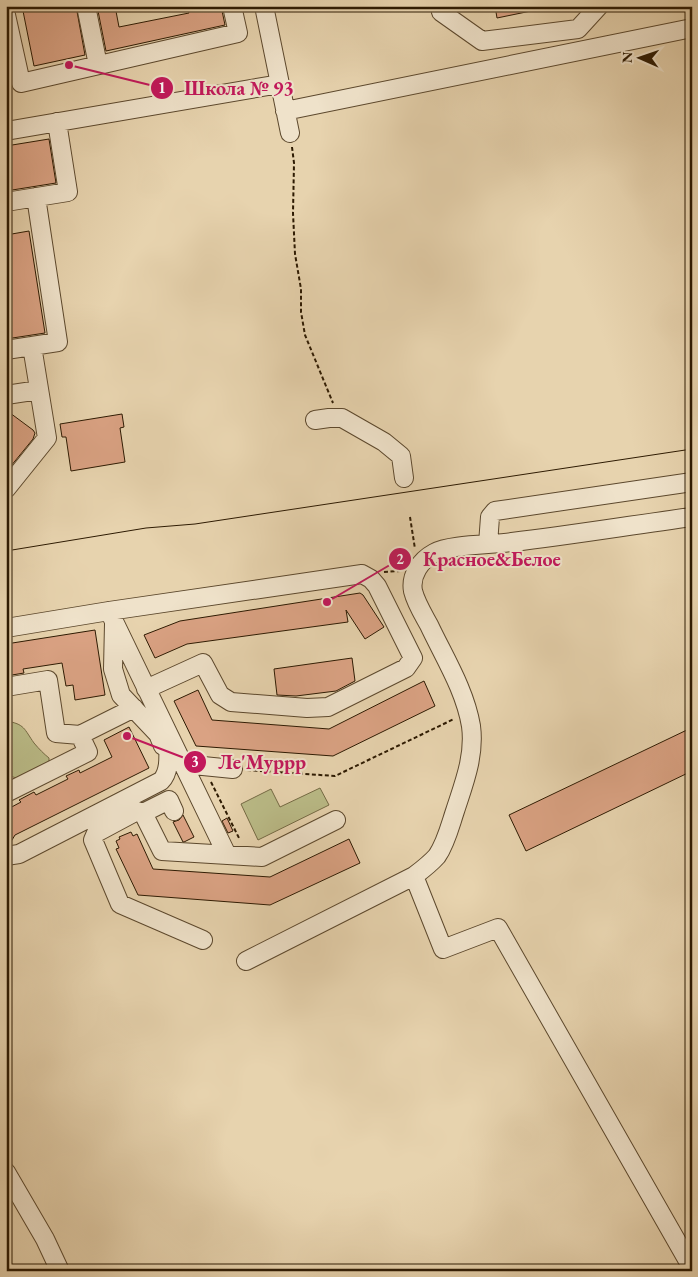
<svg xmlns="http://www.w3.org/2000/svg" width="698" height="1277" font-family="'EB Garamond',serif">
	<style>
		.green { fill: #babb87; stroke: #746a44 }
		.building { fill: #daa283; stroke: #2d1a02 }
		.lines { fill: none; stroke-linecap: round; stroke-linejoin: round }
		.minor-casing { stroke: #5c482d; stroke-width: 20 }
		.path { stroke: #2d1a02; stroke-width: 2; stroke-dasharray: 4 2.5; stroke-linecap: butt }
		.minor { stroke: #efe2ca; stroke-width: 18 }
		.tram { stroke: #2d1a02; stroke-width: 1 }
		.leader { fill: none; stroke: #c2185b; stroke-width: 2 }
		.callout-dot { fill: #c2185b; stroke: #efe2ca; stroke-width: 2 }
		.mark-label { font-size: 15px; text-anchor: middle; font-weight: bold; fill: #fff }
		.callout-label { font-size: 20px; text-anchor: middle; font-weight: bold; fill: #c2185b; stroke: #efe2ca; stroke-width: 4; stroke-linejoin: round; paint-order: stroke }
	</style>
	<rect width="100%" height="100%" fill="#e7d3ae"/>
	<filter id="stains"><feTurbulence type="fractalNoise" baseFrequency=".004" numOctaves="4"/><feColorMatrix values="0 0 0 0 .2 0 0 0 0 .09 0 0 0 0 .02 0 0 0 .5 -.17"/></filter>
	<radialGradient id="worn" r=".72"><stop offset=".6" stop-color="#630" stop-opacity="0"/><stop offset="1" stop-color="#630" stop-opacity=".3"/></radialGradient>
	<!-- green -->
	<path class="green" d="M 6,721 C 25,724 24,729 34,743 C 39,749 44,754 49,758 L 49,762 L 16,778 C 14,777 11,777 9,774 C 4,766 6,732 6,721 Z
		M 320,788 L 329,805 L 258,840 L 241,804 L 271,789 L 280,807 Z"/>
	<!-- building -->
	<path class="building" d="M 22,6 L 76,6 L 85,55 L 34,66 Z
		M 97,6 L 115,6 L 119,27 L 189,13 L 187,6 L 221,6 L 225,25 L 106,51 Z
		M 495,6 L 530,6 L 531,11 L 497,18 Z
		M 49,139 L 56,183 L 6,191 L 6,146 Z
		M 29,231 L 45,333 L 6,339 L 6,235 Z
		M 6,410 L 33,430 L 35,433 L 33,439 L 6,472 Z
		M 122,414 L 124,427 L 120,428 L 125,462 L 71,471 L 66,437 L 62,437 L 60,424 Z
		M 360,593 L 363,595 L 384,627 L 365,639 L 346,610 L 348,622 L 187,644 L 155,658 L 144,635 L 180,621 Z
		M 95,630 L 105,695 L 75,700 L 73,685 L 66,686 L 62,663 L 23,669 L 24,673 L 6,676 L 6,644 Z
		M 352,658 L 355,681 L 336,691 L 296,696 L 277,695 L 274,669 Z
		M 424,681 L 435,706 L 333,756 L 196,746 L 174,701 L 198,690 L 212,720 L 329,729 Z
		M 129,727 L 149,768 L 15,835 L 9,845 L 6,845 L 6,810 L 21,802 L 19,800 L 34,792 L 36,795 L 68,779 L 66,776 L 79,770 L 80,773 L 112,757 L 104,740 Z
		M 689,729 L 692,736 L 692,771 L 526,851 L 509,815 Z
		M 183,815 L 194,837 L 184,842 L 183,842 L 173,822 L 179,820 Z
		M 227,818 L 233,831 L 228,833 L 222,821 Z
		M 131,832 L 133,836 L 137,834 L 153,869 L 270,877 L 349,839 L 360,863 L 270,905 L 138,895 L 116,849 L 119,848 L 116,841 L 120,839 L 119,837 Z"/>
	<g class="lines">
		<defs>
			<path id="minor" d="M 86,6 L 98,65
				M 264,6 L 290,133
				M 440,6 L 441,12 L 482,41 L 578,29 L 599,6
				M 6,15 L 21,83 L 238,33 L 232,6
				M 285,111 L 692,28
				M 6,131 L 280,84
				M 6,202 L 68,192 L 57,122
				M 6,350 L 58,342 L 36,197
				M 6,395 L 39,390
				M 315,420 L 329,418 L 342,418 L 384,442 L 401,456 L 404,478
				M 6,489 L 47,438 L 32,346
				M 488,544 L 490,517 L 495,511 L 692,482
				M 109,611 L 227,855
				M 114,624 L 113,669 L 121,695 L 158,734 L 163,746
				M 6,628 L 109,611 L 362,574 L 371,579 L 377,586 L 413,658 L 406,668 L 328,707 L 307,708 L 231,702 L 220,695 L 203,663 L 146,689
				M 6,687 L 48,680 L 56,733 L 80,735 L 134,708
				M 183,764 L 233,769
				M 6,790 L 8,792 L 88,752 L 80,735
				M 143,813 L 169,800 L 174,811
				M 6,856 L 19,854 L 161,781 C 171,771 168,752 168,739
				M 414,876 L 443,949 L 498,928 L 692,1268
				M 203,940 L 120,904 L 93,840 L 96,833 L 137,811 L 143,813 L 162,851 L 262,857 L 336,820
				M 246,961 L 414,876 C 422,870 430,864 437,856 C 446,843 450,826 455,811 C 464,783 475,756 471,726 C 465,690 444,657 429,625 C 423,614 416,603 413,591 C 410,575 421,560 434,553 C 450,544 492,545 512,542 C 572,535 632,525 692,517
				M 6,1172 L 45,1239 L 60,1271"/>
		</defs>
		<!-- minor casing -->
		<use href="#minor" class="minor-casing"/>
		<!-- path -->
		<path class="path" d="M 292,147 L 294,163 L 293,213 L 295,254 L 301,289 L 301,312 L 305,335 L 333,403
			M 410,517 L 415,549
			M 6,545 L 8,544
			M 384,572 L 400,571
			M 247,770 L 335,776 L 454,719
			M 211,782 L 240,840"/>
		<!-- minor -->
		<use href="#minor" class="minor"/>
		<!-- tram -->
		<path class="tram" d="M 6,551 L 146,528 L 195,524 L 692,449"/>
	</g>
	<!-- callouts -->
	<path class="leader" d="M69 65L162 88M327 602L400 559M127 736L195 762"/>
	<g class="callout-dot">
		<circle cx="69" cy="65" r="5"/>
		<circle cx="327" cy="602" r="5"/>
		<circle cx="127" cy="736" r="5"/>
		<circle cx="162" cy="88" r="12"/>
		<circle cx="400" cy="559" r="12"/>
		<circle cx="195" cy="762" r="12"/>
	</g>
	<g class="mark-label">
		<text x="162" y="93">1</text>
		<text x="400" y="564">2</text>
		<text x="195" y="767">3</text>
	</g>
	<g class="callout-label">
		<text x="239" y="95">Школа № 93</text>
		<text x="492" y="566">Красное&amp;Белое</text>
		<text x="262" y="769">Ле'Муррр</text>
	</g>
	<!-- margin -->
	<rect width="698" height="1277" fill="none" stroke="#e7d3ae" stroke-width="25"/>
	<rect x="8" y="8" width="683" height="1262" fill="none" stroke="#2d1a02" stroke-width="2.5"/>
	<rect x="12" y="12" width="673" height="1252" fill="none" stroke="#2d1a02"/>
	<!-- north arrow -->
	<g transform="translate(640 58) rotate(272)" stroke="#efe2ca" stroke-width="4" paint-order="stroke">
	<path d="M0-4L9 19L0 12L-9 19Z" fill="#2d1a02"/>
	<text y="-8" font-size="14" font-weight="bold" text-anchor="middle" fill="#2d1a02">N</text>
	</g>
	<rect width="100%" height="100%" filter="url(#stains)"/>
	<rect width="100%" height="100%" fill="url(#worn)"/>
</svg>
